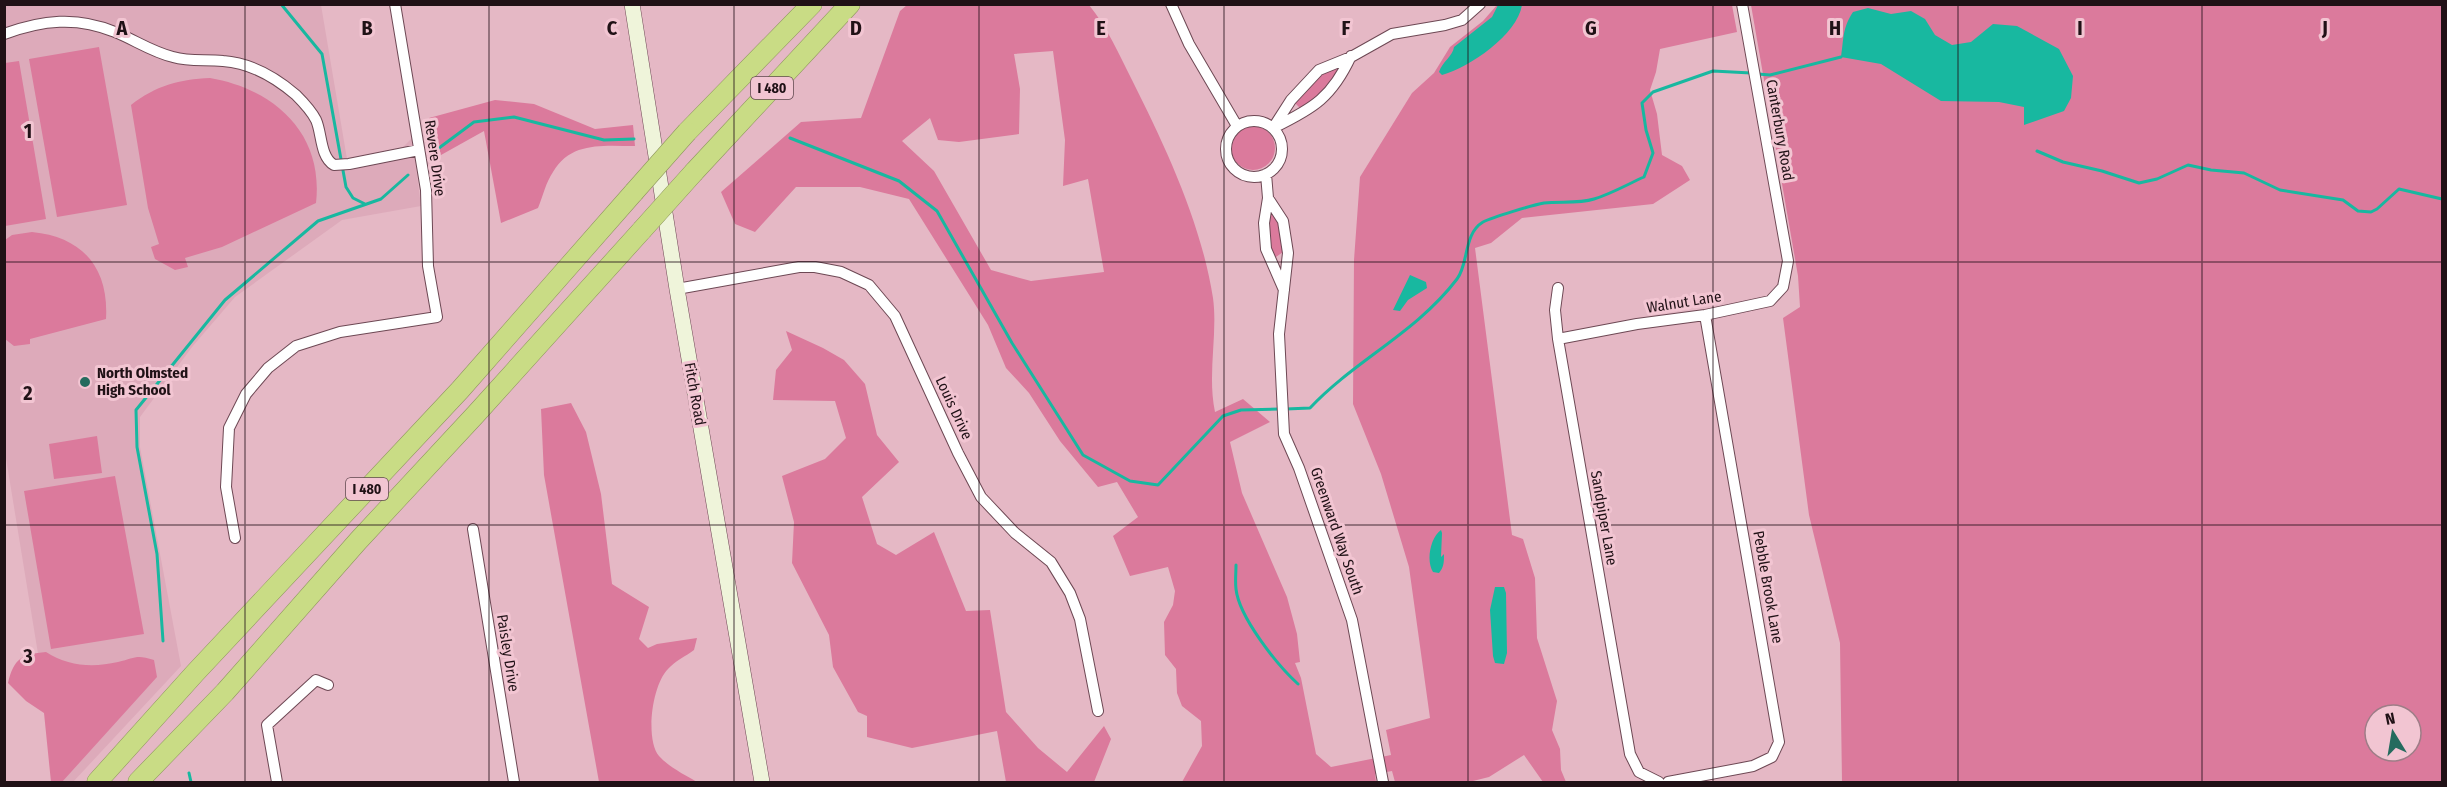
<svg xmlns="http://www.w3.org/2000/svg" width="2447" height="787" font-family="'Fira Sans Condensed',sans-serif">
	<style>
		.built { fill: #ddaaba }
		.green { fill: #db7a9c; fill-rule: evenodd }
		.water { fill: #18b8a0 }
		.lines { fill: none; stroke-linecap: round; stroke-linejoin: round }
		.stream { stroke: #18b8a0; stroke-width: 3 }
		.street-casing { stroke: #6d4854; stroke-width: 12 }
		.secondary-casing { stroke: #6d4854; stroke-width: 16 }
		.highway-casing { stroke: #8e955e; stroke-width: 21 }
		.street { stroke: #fff; stroke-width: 10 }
		.secondary { stroke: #eff4da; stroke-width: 15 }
		.highway { stroke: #c9dc85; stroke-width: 20 }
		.highway-bridge-casing { stroke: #8e955e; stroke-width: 21; stroke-linecap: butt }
		.highway-bridge { stroke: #c9dc85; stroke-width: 20 }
		.grid { fill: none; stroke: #201116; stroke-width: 1.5; stroke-opacity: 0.55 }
		.poi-dot { fill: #256b5e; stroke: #f2c5d2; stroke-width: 2 }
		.labels { text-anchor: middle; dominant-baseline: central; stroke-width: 6; stroke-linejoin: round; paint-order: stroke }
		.shield { fill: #f2c5d2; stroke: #5f474e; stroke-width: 1.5 }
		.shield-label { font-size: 14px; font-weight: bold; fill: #201116 }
		.street-label { font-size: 15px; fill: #201116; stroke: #f2c5d2 }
		.poi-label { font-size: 15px; font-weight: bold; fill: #201116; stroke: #f2c5d2; text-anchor: start }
		.grid-label { font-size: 20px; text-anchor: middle; font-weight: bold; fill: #201116; stroke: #f2c5d2; stroke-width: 6; stroke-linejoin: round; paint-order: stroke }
	</style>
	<rect width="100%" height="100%" fill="#e5b8c5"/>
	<!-- built -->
	<path class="built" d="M 4,5 L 321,5 L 347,159 L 401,149 L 412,138 L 421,206 L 342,220 L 235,297 L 192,347 L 140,417 L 140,447 L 181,666 L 73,782 L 59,782 L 5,452 Z"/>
	<!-- green -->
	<path class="green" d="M 907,5 L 1089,5 C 1107,27 1119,54 1132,80 C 1166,148 1201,222 1213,298 C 1218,334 1207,374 1215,412 L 1243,399 L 1270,422 L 1230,442 L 1242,493 L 1287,597 L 1297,634 L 1300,662 L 1295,663 L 1301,678 L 1316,754 L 1331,767 L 1391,755 L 1386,730 L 1430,718 L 1409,567 L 1381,474 L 1353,404 L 1354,260 L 1360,177 L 1412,93 L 1434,73 L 1450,47 L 1483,21 L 1497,5 L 1732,5 L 1737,32 L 1660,49 L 1656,72 L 1650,90 L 1657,114 L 1662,155 L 1682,166 L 1690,180 L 1653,204 L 1522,218 L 1491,243 L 1475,248 L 1512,535 L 1523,539 L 1535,578 L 1537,638 L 1557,701 L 1552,730 L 1560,749 L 1561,770 L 1566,782 L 1543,782 L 1524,755 L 1489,777 L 1469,782 L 1395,782 L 1392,771 L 1375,774 L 1376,782 L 1182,782 L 1202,746 L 1201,721 L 1182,706 L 1177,693 L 1176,669 L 1165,655 L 1164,622 L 1173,605 L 1175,591 L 1168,567 L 1130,576 L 1113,536 L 1138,517 L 1117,482 L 1098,487 L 1060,441 L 1029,393 L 1006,368 L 988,325 L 909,199 L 860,187 L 796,187 L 755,232 L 735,224 L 721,192 L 801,122 L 861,118 L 900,11 ZM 1053,51 L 1065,140 L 1063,186 L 1088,179 L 1104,272 L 1031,281 L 991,270 L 934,171 L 902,141 L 930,118 L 938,140 L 959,142 L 1019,134 L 1020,89 L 1014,54 Z
		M 1751,5 L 2442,5 L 2442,782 L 1842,782 L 1840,643 L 1809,515 L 1783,318 L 1800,307 L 1798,276 ZM 2375,715 L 2411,715 L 2411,751 L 2375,751 Z
		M 99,47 L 127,205 L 57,217 L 29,59 Z
		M 19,61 L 46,219 L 5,226 L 5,63 Z
		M 1335,66 L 1341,68 L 1329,88 L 1304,109 L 1300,108 L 1295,103 L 1320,75 Z
		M 210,78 C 274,89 324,133 316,203 L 222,247 L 185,258 L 188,267 L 175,270 L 155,259 L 151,247 L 159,244 L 148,208 L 131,105 C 155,86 180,79 210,78 Z
		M 495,100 L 534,104 L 595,129 L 633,125 L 635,146 C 604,146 571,141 553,172 C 546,182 543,196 538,208 L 501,223 L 484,131 L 441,155 L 429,118 Z
		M1231 148a22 22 0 1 1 44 0a22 22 0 1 1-44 0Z
		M 1270,209 L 1279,223 L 1283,252 L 1276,257 L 1273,255 L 1268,235 Z
		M 32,232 C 83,237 109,268 106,319 L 30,339 L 30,344 L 14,346 L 5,339 L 5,240 L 12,235 Z
		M 786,331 L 823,348 L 844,360 L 865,384 L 877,435 L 899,462 L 862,497 L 877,544 L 896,555 L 934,532 L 966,611 L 990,610 L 1006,712 L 1038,748 L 1067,772 L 1104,726 L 1111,739 L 1094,782 L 1006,782 L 997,731 L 912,748 L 867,737 L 867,716 L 858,712 L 833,667 L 829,635 L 792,563 L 794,522 L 782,476 L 825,459 L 846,438 L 835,401 L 773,400 L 776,370 L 792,350 Z
		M 571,403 L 586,432 L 601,494 L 612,584 L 649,607 L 639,639 L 648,648 L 657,644 L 697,638 L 694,650 C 686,656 675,661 668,669 C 652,685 645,739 659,756 C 669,767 685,775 697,782 L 599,782 L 544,475 L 541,409 Z
		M 97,436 L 102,473 L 54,479 L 49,444 Z
		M 115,476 L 144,634 L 51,649 L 24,491 Z
		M 46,652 C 68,666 92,668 118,662 C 135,658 136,654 154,660 L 157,677 L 62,782 L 51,782 L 44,713 L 26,701 L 8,683 C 14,658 22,654 46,652 Z"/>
	<!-- water -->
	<path class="water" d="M 1498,5 L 1522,5 C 1517,35 1470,67 1442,75 L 1439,72 C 1442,62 1453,56 1454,47 L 1492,17 Z
		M 1868,8 L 1891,14 L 1911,11 L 1925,19 L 1935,35 L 1952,45 L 1971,42 L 1993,24 L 2017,26 L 2059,49 L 2073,76 L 2071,98 L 2064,111 L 2024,125 L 2024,107 L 1999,102 L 1941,101 L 1881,64 L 1841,57 C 1844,38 1842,29 1853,12 Z
		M 1410,275 L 1426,282 L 1427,288 L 1408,300 L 1400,311 L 1393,310 Z
		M 1441,530 L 1442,533 L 1441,557 L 1444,554 C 1444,562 1444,567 1439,573 L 1433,572 C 1426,561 1430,538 1441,530 Z
		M 1495,587 L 1504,587 L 1506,593 L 1507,653 L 1504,664 L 1495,663 L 1493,656 L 1490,610 Z"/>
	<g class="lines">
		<!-- stream -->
		<path class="stream" d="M 281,4 L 322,54 L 346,187 L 353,198 L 365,204
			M 1758,74 L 1770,75 L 1841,57
			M 790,138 L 899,181 L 937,211 L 1012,343 L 1083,455 L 1130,481 L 1158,485 L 1223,416 L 1241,410 L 1279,409
			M 435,151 L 474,122 L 514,117 L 604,140 L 634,139
			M 2037,151 L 2063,162 L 2102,171 L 2139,183 L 2157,179 L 2188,165 L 2211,170 L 2244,173 L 2280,190 L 2343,200 L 2358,211 L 2371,212 L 2377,209 L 2399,189 L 2442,199
			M 1286,409 L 1310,408 C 1355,360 1416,333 1457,279 C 1469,264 1463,234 1483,222 C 1493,217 1533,205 1544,203 C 1560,201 1578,204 1594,199 C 1611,194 1628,184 1644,177 L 1653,153 L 1646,130 L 1642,103 L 1653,92 L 1713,71 L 1751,73
			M 1236,565 C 1236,573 1235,581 1236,589 C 1239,617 1277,665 1298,684
			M 163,641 L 157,554 L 137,447 L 136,410 L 225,300 L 318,221 L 381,199 L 408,175
			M 189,773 L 191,782"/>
		<defs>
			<path id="street" d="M 1171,4 L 1189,44 L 1237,126
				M 4,34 C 42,20 77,16 115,32 C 135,40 152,52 173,57 C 190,62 206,59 223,61 C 251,63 275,77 296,95 C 304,103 311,110 316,120 C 322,133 320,157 334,165 L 349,164 L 419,150
				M1226 149a28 28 0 1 1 56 0a28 28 0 1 1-56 0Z
				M 1275,127 C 1314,108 1332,97 1351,56
				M 1273,128 L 1291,100 L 1319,70 L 1351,57 L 1392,34 L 1445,25 L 1462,20 L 1480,4
				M 1266,174 L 1268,198 L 1264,223 L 1266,249 L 1284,290
				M 1268,198 L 1283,221 L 1288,253 L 1279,334 L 1284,434 L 1299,468 L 1352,620 L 1383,782
				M 1558,288 L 1555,310 L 1558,339 L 1630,754 L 1639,772 L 1659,782
				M 677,289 L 799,267 L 815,267 L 841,272 L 869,285 L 895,316 L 958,453 L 981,497 L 1015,533 L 1051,562 L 1070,593 L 1080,619 L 1098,711
				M 1558,339 L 1637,324 L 1705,315 L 1770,301 L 1783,287 L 1788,261 L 1742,4
				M 473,529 L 514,782
				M 235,538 L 226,487 L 229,428 L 246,394 L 268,368 L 296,346 L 340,332 L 437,317 L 428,266 L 426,190 L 395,4
				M 277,782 L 267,725 L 316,680 L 328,685
				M 1668,782 L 1753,766 L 1772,757 L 1779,742 L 1705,315"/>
			<path id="secondary" d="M 632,4 L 677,289 L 762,782"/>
			<path id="highway" d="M 687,132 L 812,4
				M 694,172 L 850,4
				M 97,782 L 195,673 L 460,390 L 634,192
				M 138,782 L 225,692 L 358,541 L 476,414 L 642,230"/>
		</defs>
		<!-- street casing -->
		<use href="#street" class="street-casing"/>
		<!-- secondary casing -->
		<use href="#secondary" class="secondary-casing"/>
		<!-- highway casing -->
		<use href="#highway" class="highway-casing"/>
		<!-- street -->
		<use href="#street" class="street"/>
		<!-- secondary -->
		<use href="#secondary" class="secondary"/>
		<!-- highway -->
		<use href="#highway" class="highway"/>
		<defs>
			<path id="highway-bridge" d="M 634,192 L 687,132
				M 642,230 L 694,172"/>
		</defs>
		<!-- highway-bridge casing -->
		<use href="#highway-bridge" class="highway-bridge-casing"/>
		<!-- highway-bridge -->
		<use href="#highway-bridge" class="highway-bridge"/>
	</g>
	<!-- grid -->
	<path class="grid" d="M 245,4 L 245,782M 489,4 L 489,782M 734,4 L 734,782M 979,4 L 979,782M 1224,4 L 1224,782M 1468,4 L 1468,782M 1713,4 L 1713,782M 1958,4 L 1958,782M 2202,4 L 2202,782M 4,262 L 2442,262M 4,525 L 2442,525"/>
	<!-- markers -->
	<circle class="poi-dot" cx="85" cy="382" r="6"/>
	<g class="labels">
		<!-- shield labels -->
		<g class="shield">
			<rect x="751" y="77" width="42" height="22" rx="4.5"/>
			<rect x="346" y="478" width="42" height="22" rx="4.5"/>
		</g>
		<g class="shield-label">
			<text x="772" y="88">I 480</text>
			<text x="367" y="489">I 480</text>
		</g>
		<!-- street labels -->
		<g class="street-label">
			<text transform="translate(1780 130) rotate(80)">Canterbury Road</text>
			<text transform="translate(435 158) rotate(82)">Revere Drive</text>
			<text transform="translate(1684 302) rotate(-9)">Walnut Lane</text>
			<text transform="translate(695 394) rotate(80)">Fitch Road</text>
			<text transform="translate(954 408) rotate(65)">Louis Drive</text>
			<text transform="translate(1604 518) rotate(80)">Sandpiper Lane</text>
			<text transform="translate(1337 531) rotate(71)">Greenward Way South</text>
			<text transform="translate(1768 587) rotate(80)">Pebble Brook Lane</text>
			<text transform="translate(508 653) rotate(81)">Paisley Drive</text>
		</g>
		<!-- poi labels -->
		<g class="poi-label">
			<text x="97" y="373">North Olmsted<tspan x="97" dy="17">High School</tspan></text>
		</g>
	</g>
	<g class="grid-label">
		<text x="122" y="35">A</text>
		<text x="367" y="35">B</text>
		<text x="612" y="35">C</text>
		<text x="856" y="35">D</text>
		<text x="1101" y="35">E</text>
		<text x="1346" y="35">F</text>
		<text x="1591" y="35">G</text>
		<text x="1835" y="35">H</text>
		<text x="2080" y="35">I</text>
		<text x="2325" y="35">J</text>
		<text x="28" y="138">1</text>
		<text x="28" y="400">2</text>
		<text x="28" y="663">3</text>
	</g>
	<!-- border -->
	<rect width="2447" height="787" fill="none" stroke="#201116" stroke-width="12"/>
	<!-- north arrow -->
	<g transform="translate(2393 733) rotate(349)"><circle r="28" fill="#f2c5d2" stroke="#9e7d87" stroke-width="1.5"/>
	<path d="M0-4.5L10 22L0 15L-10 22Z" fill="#256b5e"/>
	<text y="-9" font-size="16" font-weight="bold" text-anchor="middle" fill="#201116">N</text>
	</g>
</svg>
